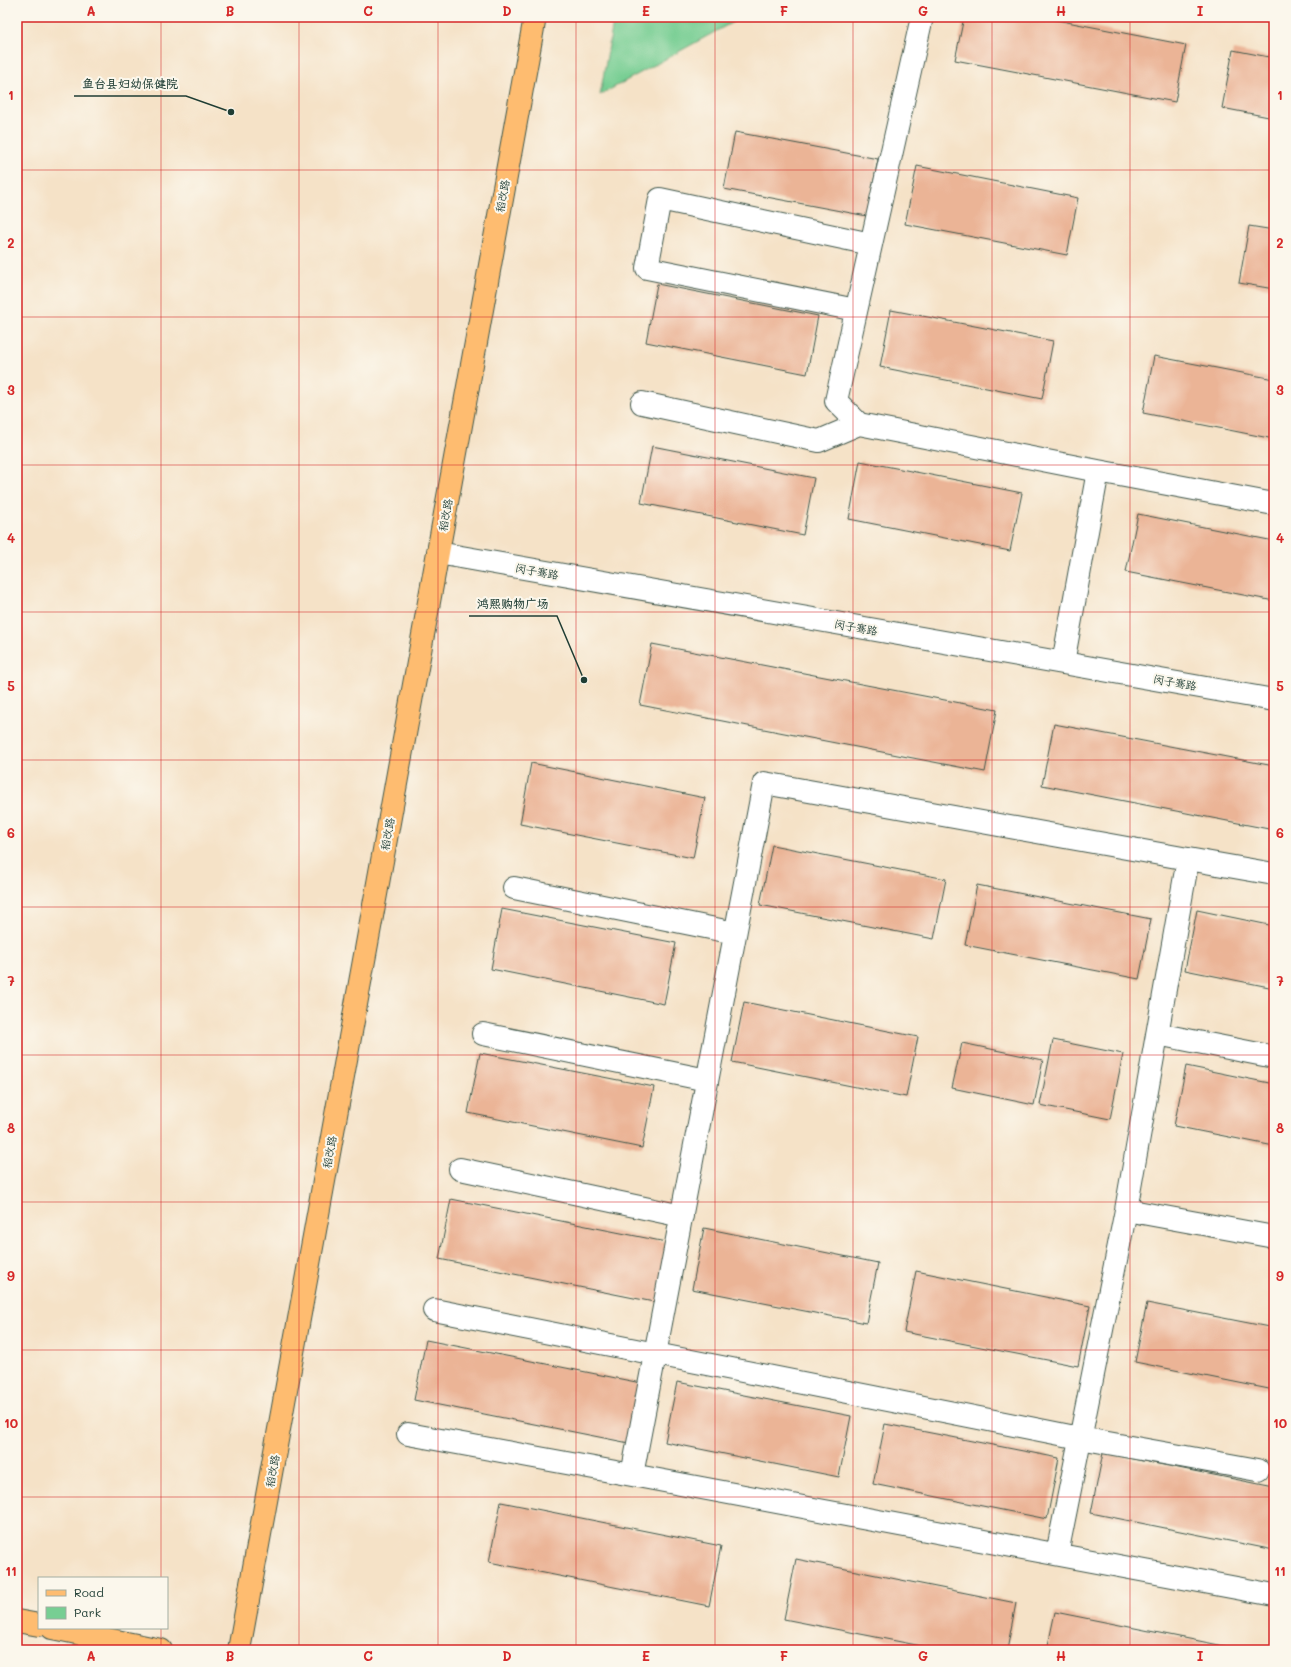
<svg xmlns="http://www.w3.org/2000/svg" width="1291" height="1667" font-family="Mali,'LXGW WenKai TC',sans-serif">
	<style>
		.green { fill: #77ce93; stroke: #4b8664 }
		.building { fill: #ebb496 }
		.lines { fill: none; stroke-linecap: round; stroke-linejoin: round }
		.minor-casing { stroke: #3f564a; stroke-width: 24 }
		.major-casing { stroke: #3f564a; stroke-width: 24 }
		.minor { stroke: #fff; stroke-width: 22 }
		.major { stroke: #febc70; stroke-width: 22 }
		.grid { fill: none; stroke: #d62828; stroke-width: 1; stroke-opacity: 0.55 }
		.labels { text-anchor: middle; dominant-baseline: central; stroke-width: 4; stroke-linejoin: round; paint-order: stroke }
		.street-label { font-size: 11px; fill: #1f3d34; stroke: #fbf7ec }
		.leader { fill: none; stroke: #1f3d34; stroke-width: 1.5 }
		.callout-dot { fill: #1f3d34; stroke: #fbf7ec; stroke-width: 1.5 }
		.callout-label { font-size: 12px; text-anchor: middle; font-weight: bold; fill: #1f3d34; stroke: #fbf7ec; stroke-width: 4; stroke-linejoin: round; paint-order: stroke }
		.neatline { fill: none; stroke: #d62828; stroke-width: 1.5 }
		.grid-label { font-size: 13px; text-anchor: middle; font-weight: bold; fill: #d62828 }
	</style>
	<rect width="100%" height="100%" fill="#fbf7ec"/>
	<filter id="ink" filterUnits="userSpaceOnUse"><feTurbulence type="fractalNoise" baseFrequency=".025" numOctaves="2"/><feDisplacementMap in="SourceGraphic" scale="8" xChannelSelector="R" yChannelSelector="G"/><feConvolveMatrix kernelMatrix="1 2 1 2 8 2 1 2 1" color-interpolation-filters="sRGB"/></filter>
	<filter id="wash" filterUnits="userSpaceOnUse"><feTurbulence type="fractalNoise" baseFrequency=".012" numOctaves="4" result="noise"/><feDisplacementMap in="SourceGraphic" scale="16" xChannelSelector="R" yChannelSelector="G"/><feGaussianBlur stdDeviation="0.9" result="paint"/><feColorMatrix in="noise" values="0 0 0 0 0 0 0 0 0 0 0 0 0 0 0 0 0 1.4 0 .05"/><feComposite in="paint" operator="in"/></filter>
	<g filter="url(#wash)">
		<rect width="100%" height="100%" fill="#f5e2c7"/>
		<!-- green -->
		<path class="green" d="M 614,17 L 742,17 L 600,95 Z"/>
		<g id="blocks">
			<!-- building -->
			<path class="building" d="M 964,17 L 1041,17 L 1186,45 L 1175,102 L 955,60 Z
				M 1233,50 L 1274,58 L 1274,118 L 1222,108 Z
				M 735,132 L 878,159 L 867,216 L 724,189 Z
				M 917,166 L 1078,198 L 1067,255 L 905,224 Z
				M 1249,226 L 1274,230 L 1274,289 L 1239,283 Z
				M 657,284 L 818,316 L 807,374 L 646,342 Z
				M 891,310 L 1053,341 L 1042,399 L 880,367 Z
				M 1154,356 L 1274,379 L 1274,439 L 1143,413 Z
				M 652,446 L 814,478 L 803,535 L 641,503 Z
				M 860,461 L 1022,493 L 1010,551 L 849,519 Z
				M 1138,514 L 1274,541 L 1274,601 L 1126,572 Z
				M 652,644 L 997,710 L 985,772 L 640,705 Z
				M 1054,724 L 1274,766 L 1274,830 L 1042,785 Z
				M 531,763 L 705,798 L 693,858 L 520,824 Z
				M 772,845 L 946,879 L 934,939 L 760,905 Z
				M 977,885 L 1151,919 L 1139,979 L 965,945 Z
				M 502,909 L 676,943 L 664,1004 L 491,969 Z
				M 1197,910 L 1274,926 L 1274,988 L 1185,970 Z
				M 744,1002 L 918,1037 L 906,1097 L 732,1062 Z
				M 1053,1040 L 1123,1054 L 1110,1119 L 1040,1105 Z
				M 962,1043 L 1043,1060 L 1034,1105 L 952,1088 Z
				M 480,1053 L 654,1087 L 642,1148 L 468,1113 Z
				M 1186,1066 L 1274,1084 L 1274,1146 L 1174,1126 Z
				M 451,1199 L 671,1243 L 659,1303 L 439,1259 Z
				M 704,1228 L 878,1263 L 866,1323 L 692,1289 Z
				M 916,1271 L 1090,1306 L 1078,1366 L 904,1332 Z
				M 1147,1303 L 1274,1328 L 1274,1390 L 1135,1362 Z
				M 426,1340 L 646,1384 L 634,1444 L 414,1400 Z
				M 677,1382 L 851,1416 L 839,1477 L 665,1442 Z
				M 885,1424 L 1059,1458 L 1047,1519 L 873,1484 Z
				M 1103,1453 L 1274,1487 L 1274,1550 L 1091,1513 Z
				M 501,1502 L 721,1546 L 709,1606 L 489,1562 Z
				M 796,1559 L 1016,1603 L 1007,1650 L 942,1650 L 784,1619 Z
				M 1055,1612 L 1239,1649 L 1239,1650 L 1047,1650 Z"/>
		</g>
	</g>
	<g filter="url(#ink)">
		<use href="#blocks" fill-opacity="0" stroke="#3f564a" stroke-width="1"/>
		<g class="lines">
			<defs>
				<path id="minor" d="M 922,17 L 836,401 L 859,424 L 1098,471
					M 856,310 L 647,268 L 660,199 L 871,244
					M 642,403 L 819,441 L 859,424
					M 438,553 L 1274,700
					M 1063,663 L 1098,471 L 1274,504
					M 1188,859 L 1274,874
					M 514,888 L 735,933
					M 483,1034 L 707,1080
					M 1157,1034 L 1274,1057
					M 460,1169 L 682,1216
					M 1126,1210 L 1274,1237
					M 434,1310 L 1080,1438 L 1258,1470
					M 408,1434 L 632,1475
					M 1057,1554 L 1126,1210 L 1188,859 L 764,783 L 632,1475 L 1274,1595"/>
				<path id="major" d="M 17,1621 L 39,1625
					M 52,1628 L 161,1650
					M 239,1650 L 535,17"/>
			</defs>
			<!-- minor casing -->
			<use href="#minor" class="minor-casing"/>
			<!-- major casing -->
			<use href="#major" class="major-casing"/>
			<!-- minor -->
			<use href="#minor" class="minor"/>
			<!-- major -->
			<use href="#major" class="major"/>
		</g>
	</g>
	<!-- grid -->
	<path class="grid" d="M 161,17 L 161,1578M 299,17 L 299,1650M 438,17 L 438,1650M 576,17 L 576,1650M 715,17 L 715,1650M 853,17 L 853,1650M 992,17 L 992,1650M 1130,17 L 1130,1650M 17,170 L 1274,170M 17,317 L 1274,317M 17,465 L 1274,465M 17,612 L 1274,612M 17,760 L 1274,760M 17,907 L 1274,907M 17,1055 L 1274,1055M 17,1202 L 1274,1202M 17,1350 L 1274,1350M 17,1497 L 1274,1497M 161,1628 L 161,1650"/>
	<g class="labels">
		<!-- street labels -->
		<g class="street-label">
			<text transform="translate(502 196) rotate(-80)">稻改路</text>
			<text transform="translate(445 515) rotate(-80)">稻改路</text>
			<text transform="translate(537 571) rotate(10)">闵子骞路</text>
			<text transform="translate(856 627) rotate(10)">闵子骞路</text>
			<text transform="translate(1175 682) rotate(10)">闵子骞路</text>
			<text transform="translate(387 834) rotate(-80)">稻改路</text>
			<text transform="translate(329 1152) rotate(-80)">稻改路</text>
			<text transform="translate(272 1471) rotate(-80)">稻改路</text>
		</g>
	</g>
	<!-- callouts -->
	<path class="leader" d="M231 112L186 96H74M584 680L557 616H469"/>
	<g class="callout-dot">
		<circle cx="231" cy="112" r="4"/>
		<circle cx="584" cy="680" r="4"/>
	</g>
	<g class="callout-label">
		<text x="130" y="88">鱼台县妇幼保健院</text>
		<text x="513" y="608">鸿熙购物广场</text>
	</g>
	<!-- margin -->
	<rect width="1291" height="1667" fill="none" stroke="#fbf7ec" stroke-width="44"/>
	<!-- legend -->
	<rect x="38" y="1577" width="130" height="52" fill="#fbf7ec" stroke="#a3ada2"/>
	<rect x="46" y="1590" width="20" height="6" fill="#febc70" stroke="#a3ada2"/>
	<text x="74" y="1597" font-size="12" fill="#1f3d34">Road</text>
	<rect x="46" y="1607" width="20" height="12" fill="#77ce93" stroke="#a3ada2"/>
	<text x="74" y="1617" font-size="12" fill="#1f3d34">Park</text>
	<rect x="22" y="22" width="1247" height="1623" class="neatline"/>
	<g class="grid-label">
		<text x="91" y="16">A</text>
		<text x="230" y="16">B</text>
		<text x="368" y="16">C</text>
		<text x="507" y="16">D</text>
		<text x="646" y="16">E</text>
		<text x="784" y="16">F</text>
		<text x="923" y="16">G</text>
		<text x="1061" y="16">H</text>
		<text x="1200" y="16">I</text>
		<text x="11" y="100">1</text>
		<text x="1280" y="100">1</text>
		<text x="11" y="248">2</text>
		<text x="1280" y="248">2</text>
		<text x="11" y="395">3</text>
		<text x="1280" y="395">3</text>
		<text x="11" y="543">4</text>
		<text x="1280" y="543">4</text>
		<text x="11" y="691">5</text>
		<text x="1280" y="691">5</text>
		<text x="11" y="838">6</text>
		<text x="1280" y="838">6</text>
		<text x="11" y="986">7</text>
		<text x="1280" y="986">7</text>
		<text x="11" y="1133">8</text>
		<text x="1280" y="1133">8</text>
		<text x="11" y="1281">9</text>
		<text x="1280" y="1281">9</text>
		<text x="11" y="1428">10</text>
		<text x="1280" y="1428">10</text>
		<text x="11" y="1576">11</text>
		<text x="1280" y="1576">11</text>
		<text x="91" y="1661">A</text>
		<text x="230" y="1661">B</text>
		<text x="368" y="1661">C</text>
		<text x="507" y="1661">D</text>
		<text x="646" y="1661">E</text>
		<text x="784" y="1661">F</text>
		<text x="923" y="1661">G</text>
		<text x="1061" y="1661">H</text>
		<text x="1200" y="1661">I</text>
	</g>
</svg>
